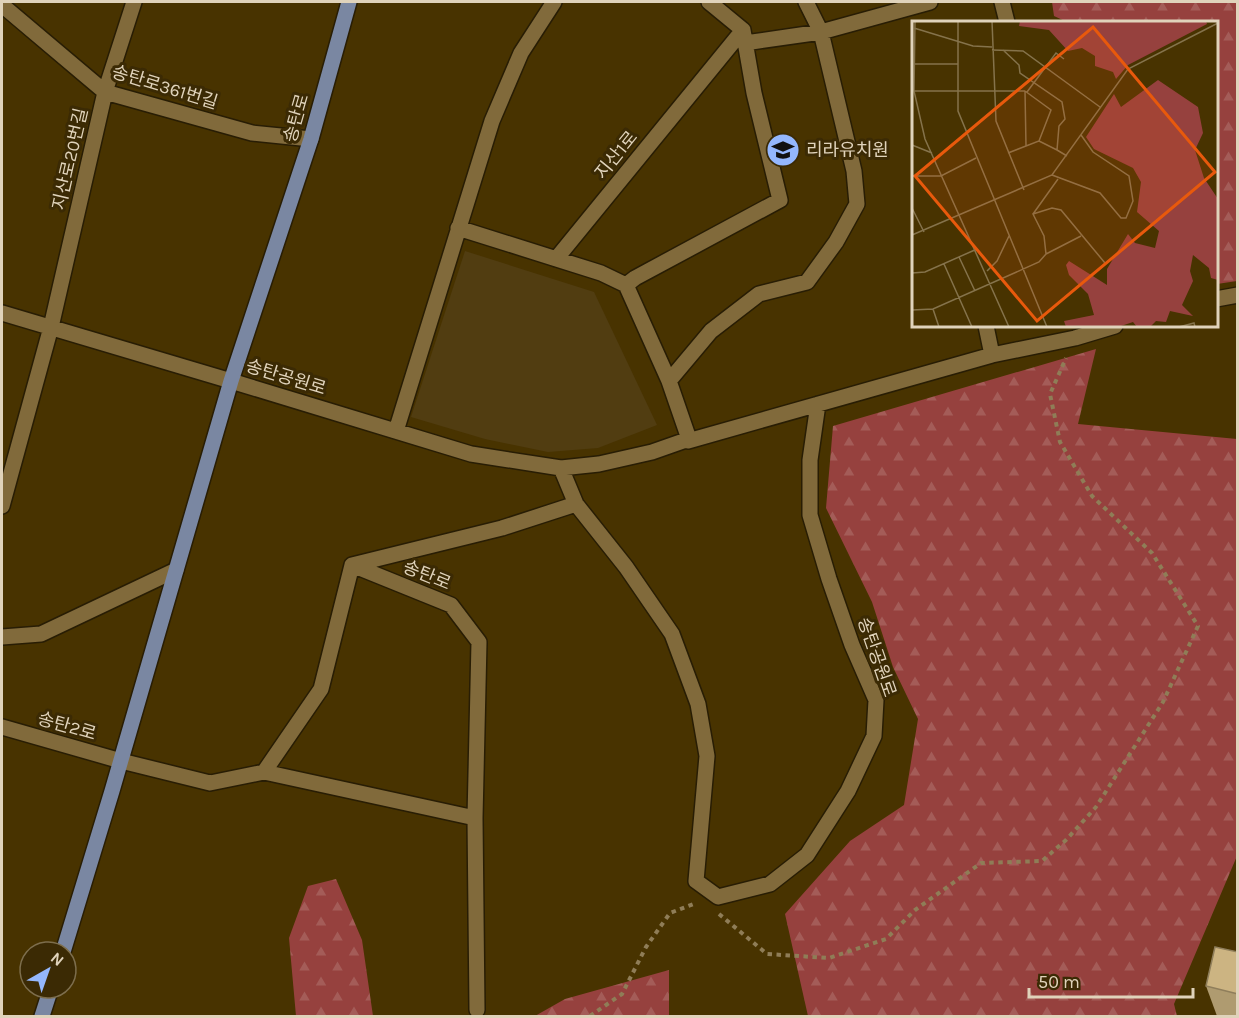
<svg xmlns="http://www.w3.org/2000/svg" width="1239" height="1018" font-family="Karla,'Noto Sans KR',sans-serif">
	<style>
		.built { fill: #513d11 }
		.forest { fill: url(#forest-firs) }
		.lines { fill: none; stroke-linecap: round; stroke-linejoin: round }
		.minor-casing { stroke: #281d04; stroke-width: 18 }
		.major-casing { stroke: #281d04; stroke-width: 18 }
		.path { stroke: #8f7d57; stroke-width: 4; stroke-dasharray: 4.5 4.5; stroke-linecap: butt }
		.minor { stroke: #816a3b; stroke-width: 15 }
		.major { stroke: #7a87a2; stroke-width: 15 }
		.wall { fill: #af9b70 }
		.building { fill: #ccb482; stroke: #8f7e5b; stroke-width: 1.5 }
		.labels { text-anchor: middle; dominant-baseline: central; stroke-width: 6; stroke-linejoin: round; paint-order: stroke }
		.street-label { font-size: 18px; fill: #e0d3bb; stroke: #3b2a04 }
		.poi-label { font-size: 18px; fill: #e0d3bb; stroke: #3b2a04; text-anchor: start }
		.inset-road { fill: none; stroke: #85734b; stroke-width: 1.5 }
		.view { fill: #e8590c; fill-opacity: 0.15; stroke: #e8590c; stroke-width: 3 }
		.inset-edge { fill: none; stroke: #e0d3bb; stroke-width: 3 }
	</style>
	<defs>
		<pattern id="forest-firs" width="22" height="20" patternUnits="userSpaceOnUse" patternTransform="scale(1.5)"><rect width="22" height="20" fill="#96413e"/><path d="M5 1l3.5 6h-7zM16 11l3.5 6h-7z" fill="#a45c58"/></pattern>
	</defs>
	<rect width="100%" height="100%" fill="#483300"/>
	<!-- built -->
	<path class="built" d="M 465,251 L 594,292 L 657,425 L 598,448 L 548,452 L 485,439 L 411,417 Z"/>
	<!-- forest -->
	<path class="forest" d="M 1052,2 L 1237,2 L 1237,281 L 1217,284 L 1216,22 L 1067,22 L 1054,16 Z
		M 1096,349 L 1078,424 L 1237,439 L 1237,856 L 1174,1004 L 1177,1016 L 808,1016 L 785,914 L 850,841 L 904,805 L 918,719 L 893,667 L 872,602 L 826,508 L 833,426 Z
		M 336,879 L 362,940 L 373,1016 L 296,1016 L 289,938 L 308,886 Z
		M 669,970 L 669,1016 L 535,1016 L 565,999 Z"/>
	<g class="lines">
		<defs>
			<path id="minor" d="M 709,2 L 743,30
				M 1002,2 L 1007,22
				M 2,5 L 105,92 L 252,133 L 311,139
				M 745,43 L 821,32 L 930,2
				M 458,228 L 601,273 L 626,285 L 635,278 L 780,200 L 754,93 L 743,30
				M 556,259 L 743,30
				M 626,285 L 669,381
				M 1216,299 L 1238,295
				M 2,313 L 231,381 L 471,454 L 561,468 L 599,464 L 652,452 L 689,439 L 688,441 L 992,355 L 1075,338 L 1115,326
				M 986,326 L 992,355
				M 396,431 L 492,121 L 521,53 L 554,2
				M 689,439 L 669,381 L 711,331 L 759,294 L 807,282 L 836,242 L 857,204 L 854,171 L 821,32 L 806,2
				M 561,468 L 576,504 L 626,567 L 672,634 L 698,704 L 707,756 L 696,881 L 718,897 L 770,884 L 807,855 L 848,791 L 874,736 L 876,700 L 852,645 L 829,579 L 810,515 L 810,460 L 818,404
				M 2,506 L 51,327 L 105,92 L 134,2
				M 352,565 L 502,528 L 576,504
				M 2,637 L 41,634 L 176,570
				M 2,727 L 121,761 L 210,783 L 264,772 L 321,689 L 352,565 L 451,605 L 479,642 L 475,818 L 477,1010
				M 264,772 L 475,818"/>
			<path id="major" d="M 63,952 L 112,791 L 231,381 L 311,139 L 349,2
				M 42,1016 L 51,988"/>
		</defs>
		<!-- minor casing -->
		<use href="#minor" class="minor-casing"/>
		<!-- major casing -->
		<use href="#major" class="major-casing"/>
		<!-- path -->
		<path class="path" d="M 719,914 L 767,954 L 829,958 L 886,939 L 915,910 L 981,863 L 1042,861 L 1066,840 L 1096,807 L 1163,702 L 1198,626 L 1152,553 L 1092,496 L 1060,442 L 1050,394 L 1066,358
			M 590,1016 L 622,994 L 646,947 L 670,913 L 696,903"/>
		<!-- minor -->
		<use href="#minor" class="minor"/>
		<!-- major -->
		<use href="#major" class="major"/>
	</g>
	<!-- wall -->
	<path class="wall" d="M 1238,952 L 1238,1017 L 1217,1016 L 1206,986 Z"/>
	<!-- building -->
	<path class="building" d="M 1215,947 L 1238,952 L 1238,994 L 1206,986 Z"/>
	<!-- icons -->
	<defs>
		<symbol id="school-disc" viewBox="-11 -11 22 22"><circle r="9.5" fill="#94b7fd" stroke="#3b2a04"/><path d="M0-5L7-2L0 1L-7-2ZM-4 1L0 2.5L4 1V4Q0 6-4 4Z" fill="#111"/></symbol>
	</defs>
	<g fill-rule="evenodd">
		<use href="#school-disc" x="764" y="131" width="38" height="38"/>
	</g>
	<g class="labels">
		<!-- street labels -->
		<g class="street-label">
			<text transform="translate(165 87) rotate(17)">송탄로361번길</text>
			<text transform="translate(296 118) rotate(-74)">송탄로</text>
			<text transform="translate(616 155) rotate(-51)">지산1로</text>
			<text transform="translate(70 159) rotate(-77)">지산로20번길</text>
			<text transform="translate(286 377) rotate(17)">송탄공원로</text>
			<text transform="translate(427 575) rotate(22)">송탄로</text>
			<text transform="translate(877 657) rotate(71)">송탄공원로</text>
			<text transform="translate(67 726) rotate(16)">송탄2로</text>
		</g>
		<!-- poi labels -->
		<g class="poi-label">
			<text x="806" y="150">리라유치원</text>
		</g>
	</g>
	<!-- overview -->
	<g transform="translate(912 21)">
		<rect width="306" height="306" fill="#483300"/>
		<path d="M 108,0 L 294,0 L 295,3 L 216,44 L 204,58 L 201,51 L 183,45 L 183,35 L 170,27 L 156,30 L 137,9 L 107,5 ZM 246,59 L 286,86 L 291,112 L 283,129 L 292,157 L 306,178 L 306,259 L 299,257 L 297,247 L 281,234 L 278,250 L 281,260 L 270,284 L 281,295 L 258,290 L 254,301 L 244,300 L 239,305 L 225,306 L 221,301 L 206,306 L 154,306 L 152,300 L 182,294 L 176,273 L 157,254 L 154,244 L 157,240 L 195,264 L 195,248 L 216,213 L 223,222 L 243,227 L 247,210 L 225,191 L 229,161 L 221,147 L 182,128 L 174,116 L 202,73 L 209,86 Z" fill="#96413e"/>
		<path class="inset-road" d="M 3,0 L 2,70 L 13,118 L 97,306M 46,0 L 46,90 L 135,306M 80,0 L 84,100 L 112,169M 2,7 L 61,25 L 80,26M 80,29 L 111,30 L 188,86M 91,29 L 107,44 L 108,52 L 150,81 L 153,98 L 147,105 L 145,129 L 155,135M 2,43 L 46,43M 2,70 L 113,70M 113,70 L 114,125M 115,71 L 144,32 L 152,38M 127,120 L 145,129M 0,124 L 20,132M 96,132 L 127,120 L 139,89 L 113,70M 140,154 L 188,172 L 209,197 L 214,197 L 221,180 L 217,155 L 181,131 L 169,114M 0,155 L 29,155 L 64,137M 0,187 L 12,211M 121,193 L 146,158M 0,214 L 140,154 L 216,48 L 306,2M 134,233 L 169,215M 47,236 L 63,270M 32,243 L 60,306M 75,250 L 85,240 L 97,215M 0,252 L 13,251 L 65,228M 21,288 L 27,306M 0,289 L 21,288 L 127,241 L 134,233 L 132,215 L 121,193 L 140,187 L 149,189 L 193,242M 267,306 L 282,302 L 283,306"/>
		<path class="view" d="M 181,6 L 303,151 L 125,300 L 3,155 Z"/>
		<rect width="306" height="306" class="inset-edge"/>
	</g>
	<!-- border -->
	<rect width="1239" height="1018" fill="none" stroke="#e0d3bb" stroke-width="6"/>
	<!-- north arrow -->
	<g transform="translate(48 970) rotate(40)"><circle r="28" fill="#3b2a04" stroke="#7d6e4d" stroke-width="1.5"/>
	<path d="M0-4.5L10 22L0 15L-10 22Z" fill="#94b7fd"/>
	<text y="-9" font-size="16" font-weight="bold" text-anchor="middle" fill="#e0d3bb">N</text>
	</g>
	<!-- scale -->
	<path d="M1029 988v9h164v-9" fill="none" stroke="#e0d3bb" stroke-width="3"/>
	<text x="1038" y="988" font-size="18" fill="#e0d3bb" stroke="#3b2a04" stroke-width="4.5" paint-order="stroke">50 m</text>
</svg>
